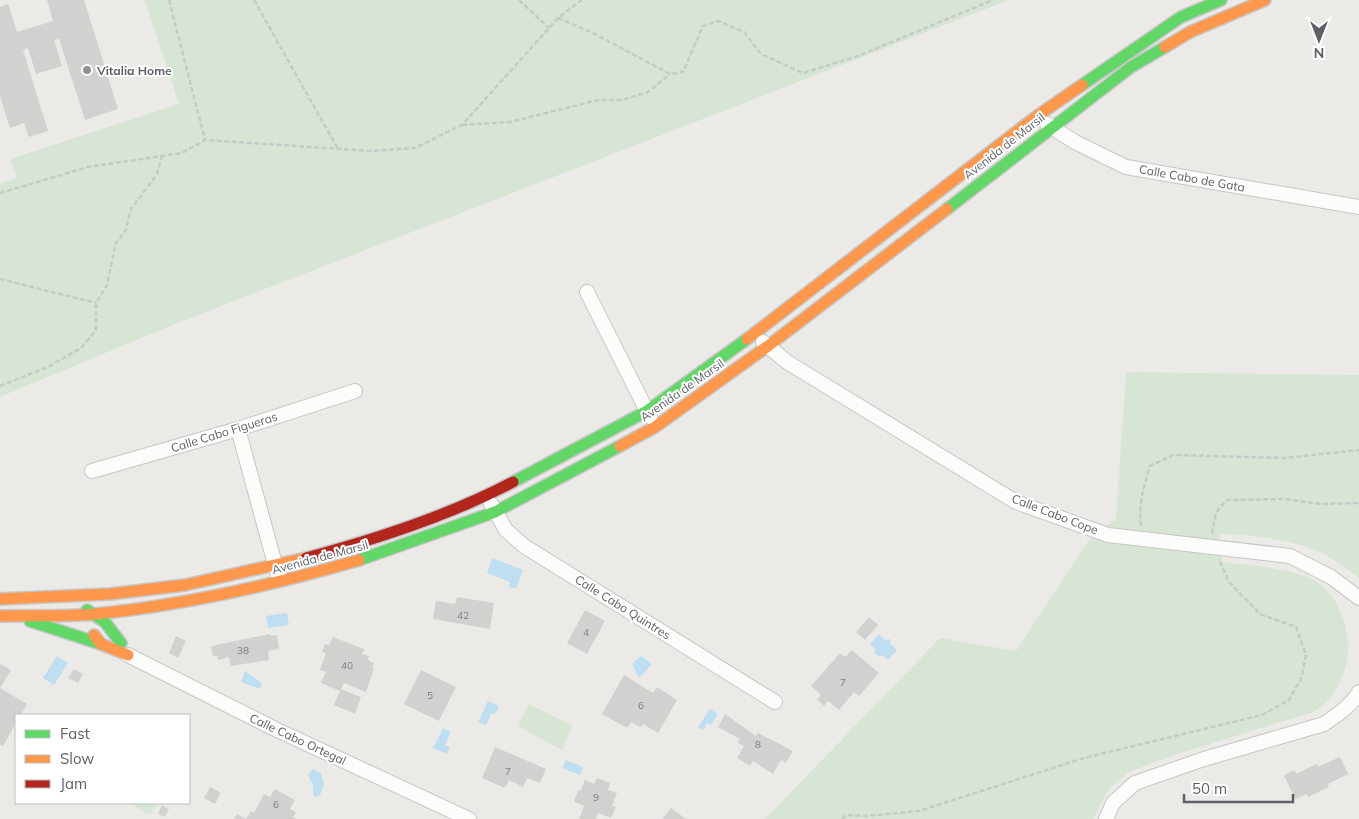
<svg xmlns="http://www.w3.org/2000/svg" width="1359" height="819" font-family="Mulish,sans-serif">
	<style>
		.green { fill: #d7e6d4 }
		.water { fill: #bedef2 }
		.building { fill: #d3d1d0 }
		.lines { fill: none; stroke-linecap: round; stroke-linejoin: round }
		.street-casing { stroke: #c6c6c6; stroke-width: 16 }
		.fast-casing { stroke: #c7c7c8; stroke-width: 14 }
		.slow-casing { stroke: #c7c7c8; stroke-width: 14 }
		.jam-casing { stroke: #c7c7c8; stroke-width: 14 }
		.path { stroke: #c6cac8; stroke-width: 2.5; stroke-dasharray: 5 2.5; stroke-linecap: butt }
		.street { stroke: #fcfcfb; stroke-width: 14 }
		.fast { stroke: #63d668; stroke-width: 11 }
		.slow { stroke: #ff974d; stroke-width: 11 }
		.jam { stroke: #b3261e; stroke-width: 11 }
		.poi-dot { fill: #8f9092; stroke: #fff; stroke-width: 2 }
		.labels { text-anchor: middle; dominant-baseline: central; stroke-width: 4; stroke-linejoin: round; paint-order: stroke }
		.number-label { font-size: 10px; fill: #7c7e80 }
		.poi-label { font-size: 12px; font-weight: bold; fill: #5d6064; stroke: #fff; text-anchor: start }
		.street-label { font-size: 12px; fill: #5d6064; stroke: #fff }
	</style>
	<rect width="100%" height="100%" fill="#eceae7"/>
	<!-- green -->
	<path class="green" d="M 145,0 L 1009,0 L 170,326 L 0,397 L 0,183 L 17,178 L 10,159 L 179,104 Z
		M 1126,372 L 1359,375 L 1359,578 C 1348,570 1336,561 1324,554 C 1296,540 1249,534 1218,534 L 1223,562 C 1253,566 1288,567 1316,581 C 1359,611 1359,686 1313,712 L 1174,755 L 1129,772 L 1109,789 L 1093,819 L 765,819 L 940,638 L 1016,651 L 1088,541 L 1116,518 Z
		M 529,704 L 573,726 L 562,750 L 518,726 Z
		M 129,803 L 157,803 L 150,815 Z"/>
	<!-- water -->
	<path class="water" d="M 492,558 L 523,570 L 516,589 L 509,587 L 510,582 L 487,573 Z
		M 287,613 L 289,625 L 268,628 L 266,616 Z
		M 879,634 L 885,640 L 890,639 L 890,644 L 897,650 L 888,660 L 882,655 L 879,657 L 874,652 L 876,650 L 870,644 Z
		M 57,656 L 68,663 L 54,685 L 43,678 Z
		M 641,656 L 652,664 L 639,678 L 632,664 Z
		M 245,671 L 262,683 L 260,689 L 241,682 Z
		M 488,701 L 499,706 L 496,713 L 491,714 L 486,725 L 478,722 Z
		M 710,709 L 718,714 L 711,725 L 707,723 L 703,730 L 698,727 Z
		M 443,728 L 451,732 L 445,745 L 450,748 L 447,754 L 433,748 Z
		M 566,760 L 583,767 L 580,775 L 562,768 Z
		M 313,769 L 321,773 L 324,785 L 320,795 L 316,797 L 313,795 L 313,785 L 308,775 Z"/>
	<!-- building -->
	<path class="building" d="M 47,0 L 84,0 L 118,109 L 85,120 L 59,39 L 54,40 L 62,66 L 36,74 L 28,48 L 23,50 L 48,131 L 29,137 L 24,123 L 10,128 L 0,96 L 0,7 L 8,4 L 17,32 L 53,21 Z
		M 457,597 L 494,603 L 490,629 L 433,619 L 436,601 L 455,604 Z
		M 585,610 L 605,621 L 587,654 L 567,643 Z
		M 869,617 L 878,625 L 865,640 L 856,632 Z
		M 270,634 L 271,636 L 277,635 L 279,649 L 268,651 L 269,660 L 231,666 L 229,657 L 219,660 L 217,656 L 213,656 L 211,647 L 216,645 Z
		M 176,636 L 186,641 L 178,658 L 169,653 Z
		M 333,637 L 364,649 L 362,654 L 369,656 L 368,660 L 374,663 L 372,668 L 374,669 L 366,692 L 344,683 L 341,689 L 361,697 L 355,714 L 334,705 L 340,691 L 321,683 L 326,672 L 320,670 L 326,653 L 322,652 L 325,644 L 329,645 Z
		M 852,650 L 879,673 L 859,696 L 854,692 L 839,710 L 828,701 L 824,706 L 817,699 L 821,695 L 811,686 L 840,653 L 845,657 Z
		M 0,664 L 11,670 L 0,688 L 27,704 L 21,715 L 16,715 L 16,723 L 3,746 L 0,745 Z
		M 74,669 L 83,674 L 78,683 L 68,678 Z
		M 421,670 L 456,687 L 439,721 L 404,704 Z
		M 624,675 L 653,693 L 657,687 L 677,700 L 658,733 L 643,724 L 640,727 L 631,722 L 627,728 L 602,714 Z
		M 725,714 L 756,736 L 758,733 L 793,751 L 786,763 L 781,760 L 773,774 L 753,761 L 750,766 L 737,758 L 744,746 L 738,743 L 740,739 L 718,727 Z
		M 495,747 L 546,769 L 540,783 L 527,778 L 523,787 L 509,780 L 505,788 L 482,778 Z
		M 1340,757 L 1348,774 L 1328,784 L 1329,787 L 1324,789 L 1308,797 L 1307,794 L 1295,799 L 1284,775 L 1295,770 L 1296,774 L 1317,764 L 1318,767 Z
		M 597,778 L 610,783 L 608,790 L 617,793 L 612,806 L 616,807 L 611,818 L 598,813 L 596,819 L 579,819 L 584,806 L 574,802 L 578,790 L 580,791 L 585,780 L 594,784 Z
		M 210,787 L 221,793 L 215,804 L 204,798 Z
		M 275,789 L 295,800 L 290,809 L 296,812 L 293,817 L 297,819 L 234,819 L 237,814 L 246,819 L 251,811 L 254,813 L 264,794 L 270,797 Z
		M 162,805 L 169,809 L 165,817 L 158,814 Z
		M 671,808 L 686,819 L 662,819 Z"/>
	<g class="lines">
		<defs>
			<path id="street" d="M 1047,124 L 1075,142 L 1126,167 L 1359,207
				M 587,292 L 650,417
				M 763,342 L 787,362 L 1016,502 L 1108,535 L 1290,556 L 1331,577 L 1359,598
				M 238,429 L 278,575
				M 92,471 L 238,429 L 355,391
				M 491,504 L 506,530 L 524,546 L 775,702
				M 128,655 L 275,729 L 469,819
				M 1106,819 L 1113,803 L 1135,783 L 1204,759 L 1324,724 C 1337,715 1351,706 1359,692"/>
			<path id="fast" d="M 1082,85 L 1181,17 L 1221,0
				M 947,209 L 1131,67 L 1165,47
				M 513,482 L 647,411 L 747,339
				M 359,560 L 495,512 L 620,446
				M 87,610 L 105,622 L 121,643
				M 30,621 L 101,644"/>
			<path id="slow" d="M 1165,47 L 1190,32 L 1265,0
				M 747,339 L 1037,116 L 1082,85
				M 620,446 L 655,427 L 768,346 L 947,209
				M 0,599 L 110,594 L 185,585 L 306,558
				M 0,616 C 31,615 64,617 95,614 C 185,605 273,585 359,560
				M 94,635 L 101,644 L 128,655"/>
			<path id="jam" d="M 306,558 C 377,539 449,516 513,482"/>
		</defs>
		<!-- street casing -->
		<use href="#street" class="street-casing"/>
		<!-- fast casing -->
		<use href="#fast" class="fast-casing"/>
		<!-- slow casing -->
		<use href="#slow" class="slow-casing"/>
		<!-- jam casing -->
		<use href="#jam" class="jam-casing"/>
		<!-- path -->
		<path class="path" d="M 169,0 L 205,140
			M 254,0 L 338,149
			M 519,0 L 549,28
			M 558,18 L 595,34 L 670,74 L 683,72 L 703,26 L 718,21 L 744,32 L 761,54 L 803,73 L 858,56 L 993,0
			M 462,125 L 510,122 L 598,100 L 622,100 L 648,92 L 670,74
			M 0,193 L 88,167 L 182,153 L 205,140 L 370,151 L 415,148 L 462,125 L 558,18 L 582,0
			M 0,279 L 96,303
			M 0,386 L 48,367 L 81,348 L 96,330 L 96,303 L 107,285 L 116,243 L 126,230 L 131,209 L 157,174 L 162,156
			M 1141,526 C 1138,505 1144,486 1150,466 L 1173,455 L 1285,458 L 1359,450
			M 1212,534 L 1216,513 L 1226,500 L 1284,499 L 1321,504 L 1359,503
			M 842,819 L 846,815 L 866,816 L 919,811 L 1084,758 L 1262,715 L 1289,700 L 1301,679 L 1306,655 L 1296,627 L 1260,614 L 1229,582 L 1220,562"/>
		<!-- street -->
		<use href="#street" class="street"/>
		<!-- fast -->
		<use href="#fast" class="fast"/>
		<!-- slow -->
		<use href="#slow" class="slow"/>
		<!-- jam -->
		<use href="#jam" class="jam"/>
	</g>
	<!-- markers -->
	<circle class="poi-dot" cx="87" cy="70" r="5"/>
	<g class="labels">
		<!-- number labels -->
		<g class="number-label">
			<text x="463" y="615">42</text>
			<text x="586" y="632">4</text>
			<text x="243" y="650">38</text>
			<text x="347" y="665">40</text>
			<text x="843" y="682">7</text>
			<text x="430" y="695">5</text>
			<text x="641" y="705">6</text>
			<text x="758" y="744">8</text>
			<text x="508" y="771">7</text>
			<text x="596" y="797">9</text>
			<text x="276" y="804">6</text>
		</g>
		<!-- poi labels -->
		<g class="poi-label">
			<text x="97" y="70">Vitalia Home</text>
		</g>
		<!-- street labels -->
		<g class="street-label">
			<text transform="translate(1004 146) rotate(-38)">Avenida de Marsil</text>
			<text transform="translate(1192 178) rotate(10)">Calle Cabo de Gata</text>
			<text transform="translate(682 390) rotate(-35)">Avenida de Marsil</text>
			<text transform="translate(224 432) rotate(-17)">Calle Cabo Figueras</text>
			<text transform="translate(1055 514) rotate(21)">Calle Cabo Cope</text>
			<text transform="translate(320 557) rotate(-15)">Avenida de Marsil</text>
			<text transform="translate(623 607) rotate(32)">Calle Cabo Quintres</text>
			<text transform="translate(298 739) rotate(25)">Calle Cabo Ortegal</text>
		</g>
	</g>
	<!-- legend -->
	<rect x="15" y="714" width="175" height="90" fill="#ffffff" stroke="#bebfc1"/>
	<rect x="25" y="730" width="25" height="8" fill="#63d668" stroke="#bebfc1"/>
	<text x="60" y="739" font-size="15" fill="#5d6064">Fast</text>
	<rect x="25" y="755" width="25" height="8" fill="#ff974d" stroke="#bebfc1"/>
	<text x="60" y="764" font-size="15" fill="#5d6064">Slow</text>
	<rect x="25" y="780" width="25" height="8" fill="#b3261e" stroke="#bebfc1"/>
	<text x="60" y="789" font-size="15" fill="#5d6064">Jam</text>
	<!-- north arrow -->
	<g transform="translate(1319 40) rotate(180)" stroke="#ffffff" stroke-width="4" paint-order="stroke">
	<path d="M0-4L9 19L0 12L-9 19Z" fill="#5d6064"/>
	<text y="-8" font-size="14" font-weight="bold" text-anchor="middle" fill="#5d6064">N</text>
	</g>
	<!-- scale -->
	<path d="M1184 794v8h109v-8" fill="none" stroke="#5d6064" stroke-width="2.5"/>
	<text x="1192" y="794" font-size="15" fill="#5d6064" stroke="#ffffff" stroke-width="4" paint-order="stroke">50 m</text>
</svg>
